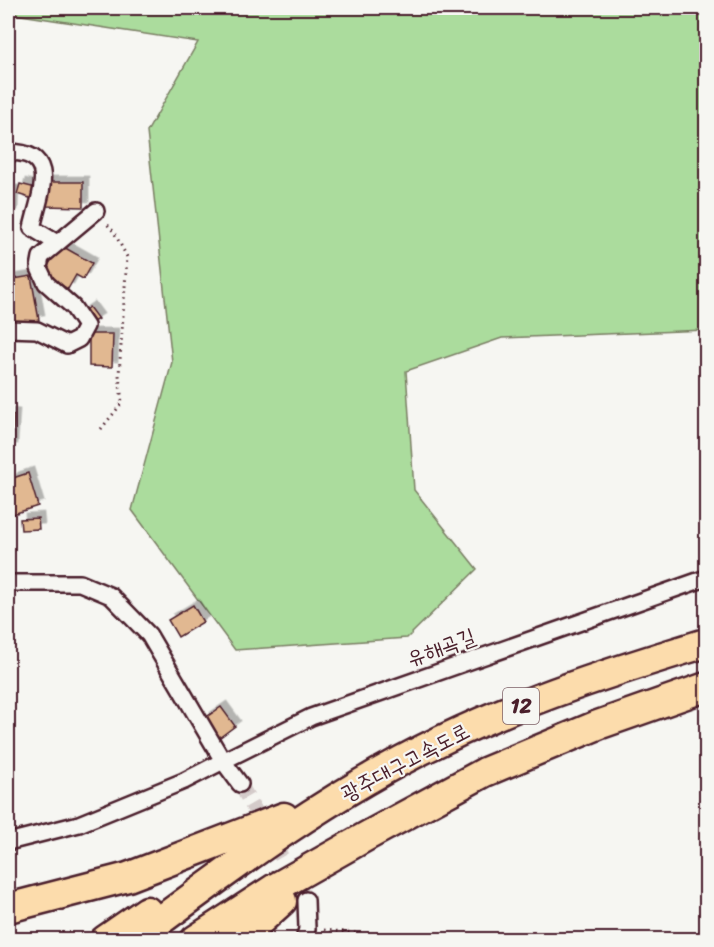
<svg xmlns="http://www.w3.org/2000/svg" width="714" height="947" font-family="Sriracha,'Poor Story',sans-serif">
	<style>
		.green { fill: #abdc9d; stroke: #7a7e64; stroke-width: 1.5 }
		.building { fill: #e1b891; stroke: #4a1f2b; stroke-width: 1.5; filter: url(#shadow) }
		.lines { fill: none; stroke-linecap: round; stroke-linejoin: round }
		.minor-tunnel { stroke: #d4cbca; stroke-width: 15; stroke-dasharray: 15 8; stroke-linecap: butt }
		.minor-casing { stroke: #4a1f2b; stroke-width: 20 }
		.motorway-casing { stroke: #4a1f2b; stroke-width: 33 }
		.path { stroke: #4a1f2b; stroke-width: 3; stroke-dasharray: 1.5 4.5; stroke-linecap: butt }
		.minor { stroke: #f6f6f2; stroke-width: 15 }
		.motorway { stroke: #fcdcac; stroke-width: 28 }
		.labels { text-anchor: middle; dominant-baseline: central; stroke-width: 4.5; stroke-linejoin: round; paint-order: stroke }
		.shield { fill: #f6f6f2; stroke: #7e6067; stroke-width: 1.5 }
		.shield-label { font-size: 21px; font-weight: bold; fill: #4a1f2b }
		.street-label { font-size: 22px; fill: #4a1f2b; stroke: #f6f6f2 }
	</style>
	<defs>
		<filter id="shadow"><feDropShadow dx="5.5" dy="-5.5" stdDeviation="0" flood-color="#0004"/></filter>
	</defs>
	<rect width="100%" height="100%" fill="#f6f6f2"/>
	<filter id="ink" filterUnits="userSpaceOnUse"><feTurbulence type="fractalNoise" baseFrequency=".0167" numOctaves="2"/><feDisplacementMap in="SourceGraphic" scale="12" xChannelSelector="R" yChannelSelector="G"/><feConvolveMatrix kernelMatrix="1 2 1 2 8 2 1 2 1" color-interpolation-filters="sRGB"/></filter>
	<g filter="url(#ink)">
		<!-- green -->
		<path class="green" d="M 8,8 L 706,8 L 706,330 L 502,338 L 406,371 L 414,490 L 477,569 L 407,638 L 235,650 L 132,510 L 172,362 L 147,132 L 198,42 L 8,13 Z"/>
		<!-- building -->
		<path class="building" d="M 46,182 L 83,182 L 83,207 L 46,206 Z
			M 20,184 L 36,188 L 33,199 L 17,194 Z
			M 8,191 L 13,191 L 12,215 L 8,215 Z
			M 60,245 L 92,263 L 83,279 L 76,275 L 68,289 L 43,275 Z
			M 31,276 L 39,320 L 13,325 L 8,297 L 8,280 Z
			M 89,307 L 98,319 L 90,324 L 82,312 Z
			M 89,334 L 113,334 L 112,367 L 89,366 Z
			M 8,414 L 14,415 L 12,449 L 8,449 Z
			M 28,473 L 38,506 L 10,515 L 8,508 L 8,483 L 13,478 Z
			M 38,518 L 39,529 L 21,530 L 20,519 Z
			M 193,605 L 203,622 L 178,637 L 168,620 Z
			M 221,707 L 235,726 L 219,738 L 205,718 Z"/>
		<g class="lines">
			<!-- minor-tunnel -->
			<path class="minor-tunnel" d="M 240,784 L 306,900"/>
			<defs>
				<path id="minor" d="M 8,152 C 60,152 40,193 32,228 L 57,243
					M 8,329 L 37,330 L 67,345 L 79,339 L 86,326 L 73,307 L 46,283 L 39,268 L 41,257 L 96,211
					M 8,583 L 80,583 L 111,596 L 149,635 L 223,761 L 184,781 L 79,824 L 8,842
					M 240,784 L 223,761 L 311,717 L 706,578
					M 304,940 L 307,929 L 306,900"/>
				<path id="motorway" d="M 8,908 L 128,877 L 284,817
					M 105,940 L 147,911
					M 134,940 C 232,867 331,793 442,740 C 526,699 617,670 706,643
					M 195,940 L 275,888 L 367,836 L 485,772 L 598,725 L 706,687
					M 239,940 L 282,901"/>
			</defs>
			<!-- minor casing -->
			<use href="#minor" class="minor-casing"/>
			<!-- motorway casing -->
			<use href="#motorway" class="motorway-casing"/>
			<!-- path -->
			<path class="path" d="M 101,429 L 122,403 L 119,375 L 127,257 L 114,232 L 107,224
				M 324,930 L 427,940"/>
			<!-- minor -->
			<use href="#minor" class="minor"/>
			<!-- motorway -->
			<use href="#motorway" class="motorway"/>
		</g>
	</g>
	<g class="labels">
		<!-- shield labels -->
		<rect class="shield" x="503" y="688" width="36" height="36" rx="4.5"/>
		<g class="shield-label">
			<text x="521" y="706">12</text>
		</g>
		<!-- street labels -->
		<g class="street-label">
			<text transform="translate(441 647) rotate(-20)">유해곡길</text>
			<text transform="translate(405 762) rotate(-28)">광주대구고속도로</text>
		</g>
	</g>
	<!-- margin -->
	<rect width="714" height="947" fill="none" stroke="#f6f6f2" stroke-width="30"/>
	<rect x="15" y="15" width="684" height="917" fill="none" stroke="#4a1f2b" stroke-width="2" filter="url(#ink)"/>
</svg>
